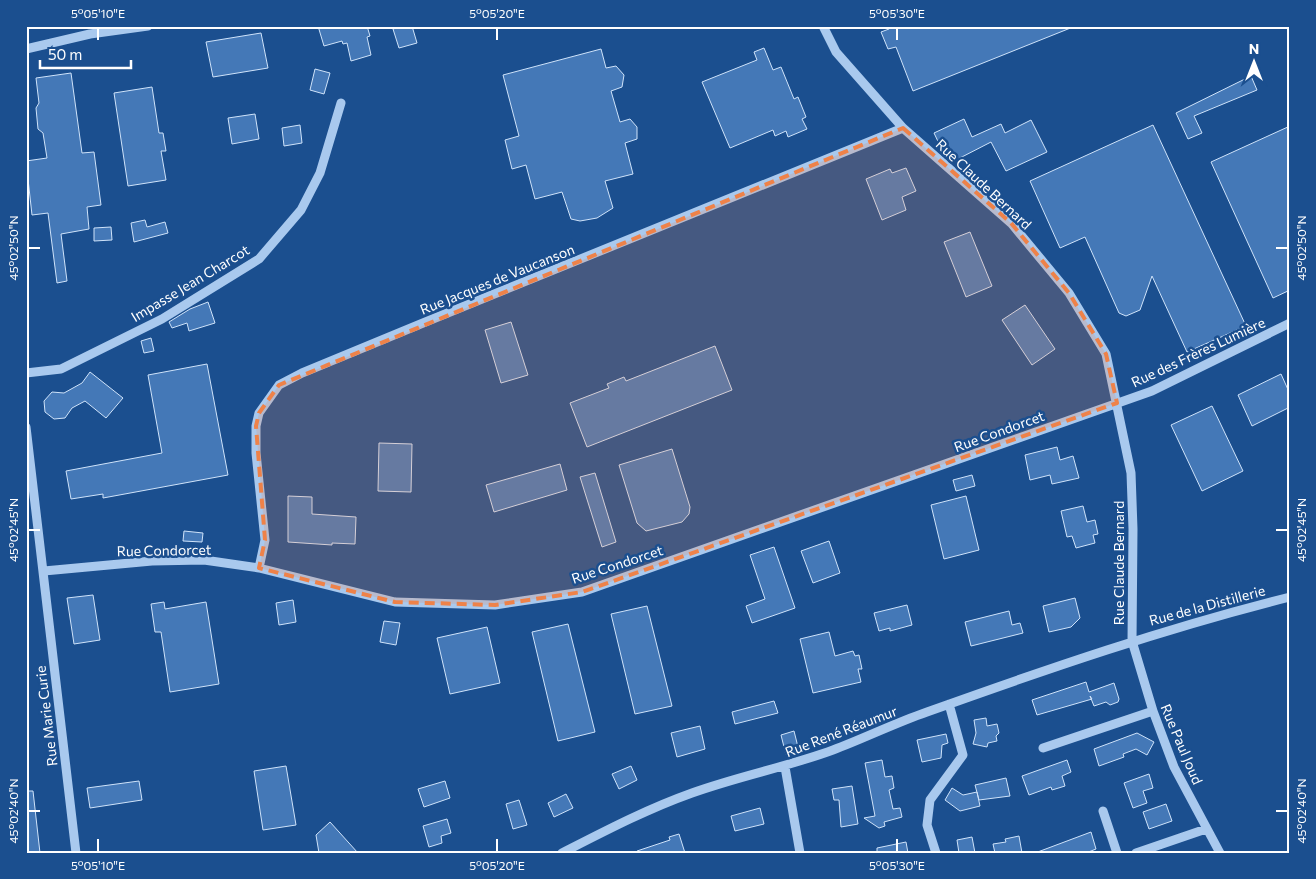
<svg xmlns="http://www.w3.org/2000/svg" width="1316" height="879" font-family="Commissioner,sans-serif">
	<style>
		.building { fill: #4478b7; stroke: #cfe3fa }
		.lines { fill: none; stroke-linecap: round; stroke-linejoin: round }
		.minor { stroke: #a9c9ee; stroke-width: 9 }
		.marked { fill: #ee8249; fill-opacity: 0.2; stroke: #ee8249; stroke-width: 4; stroke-dasharray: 10 6; stroke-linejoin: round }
		.ticks { fill: none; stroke: #fff; stroke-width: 2 }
		.labels { text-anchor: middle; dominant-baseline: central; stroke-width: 5; stroke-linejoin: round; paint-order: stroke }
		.street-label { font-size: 14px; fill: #fff; stroke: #1b4f8f }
		.neatline { fill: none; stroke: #fff; stroke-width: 2 }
		.ticks-label { font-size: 12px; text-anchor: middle; fill: #fff }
	</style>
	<rect width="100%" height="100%" fill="#1b4f8f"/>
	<!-- building -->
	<path class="building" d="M 318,26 L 367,26 L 370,36 L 367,37 L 371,55 L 351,61 L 347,43 L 343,44 L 342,41 L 324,46 Z
		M 404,26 L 412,26 L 417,43 L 399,48 L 393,29 Z
		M 888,26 L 1073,26 L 1073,27 L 913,91 L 896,47 L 888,49 L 881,32 L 889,29 Z
		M 261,33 L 268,68 L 213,77 L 206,42 Z
		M 764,48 L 773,70 L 781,67 L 794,99 L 798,97 L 806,117 L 802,119 L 807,129 L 788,137 L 786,131 L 775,136 L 773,130 L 730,148 L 702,82 L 757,60 L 754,52 Z
		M 601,49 L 606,68 L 616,66 L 624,75 L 622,87 L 611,91 L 620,122 L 630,119 L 637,127 L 637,139 L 625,143 L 633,174 L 605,181 L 613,208 L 597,218 L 580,221 L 571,219 L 562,192 L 535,199 L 526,165 L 512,169 L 505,140 L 519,136 L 503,75 Z
		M 315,69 L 330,73 L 324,94 L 310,90 Z
		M 71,73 L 82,153 L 94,152 L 101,205 L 87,207 L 89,229 L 61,234 L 67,281 L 57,283 L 48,213 L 32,215 L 26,161 L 47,158 L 43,133 L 38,129 L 36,108 L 39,103 L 36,78 Z
		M 1251,76 L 1257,90 L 1194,116 L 1202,133 L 1188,139 L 1176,113 Z
		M 152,87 L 159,133 L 163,133 L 166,151 L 161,151 L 166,180 L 128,186 L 114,93 Z
		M 255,114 L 259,139 L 232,144 L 228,118 Z
		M 964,119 L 972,137 L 1001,124 L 1005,133 L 1031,120 L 1047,152 L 1006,171 L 991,142 L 956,160 L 950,149 L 943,152 L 934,133 Z
		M 300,125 L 302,143 L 284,146 L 282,128 Z
		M 1153,125 L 1246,326 L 1187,352 L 1152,276 L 1140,310 L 1126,316 L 1119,313 L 1085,237 L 1060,248 L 1030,181 Z
		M 1290,126 L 1290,290 L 1273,298 L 1211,162 Z
		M 906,168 L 916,191 L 902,197 L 906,210 L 882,220 L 866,179 L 890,169 L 892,173 Z
		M 145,220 L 147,227 L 165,222 L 168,233 L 134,242 L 131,223 Z
		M 111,227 L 112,240 L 94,241 L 94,228 Z
		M 970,232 L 992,286 L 966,297 L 944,242 Z
		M 208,302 L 215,323 L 189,331 L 187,323 L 172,328 L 169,322 L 190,309 Z
		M 1025,305 L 1055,349 L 1032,365 L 1002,320 Z
		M 511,322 L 528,375 L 501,383 L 485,330 Z
		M 151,338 L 154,351 L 144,353 L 141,341 Z
		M 715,346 L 732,390 L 587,447 L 570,403 L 609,388 L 607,384 L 624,377 L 626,381 Z
		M 207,364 L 228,475 L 103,498 L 103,494 L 71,499 L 66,471 L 162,453 L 148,375 Z
		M 90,372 L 123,398 L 106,418 L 85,401 L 72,408 L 65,418 L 54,419 L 45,412 L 44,401 L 52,392 L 64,393 L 82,383 Z
		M 1281,374 L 1290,394 L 1290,407 L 1252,426 L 1238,395 Z
		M 1212,406 L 1243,471 L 1202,491 L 1171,425 Z
		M 379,443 L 412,444 L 411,492 L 378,491 Z
		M 1057,447 L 1060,460 L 1073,456 L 1079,478 L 1052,484 L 1050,475 L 1030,480 L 1025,455 Z
		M 672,449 L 690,507 L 689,514 L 682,522 L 646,531 L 637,523 L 619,465 Z
		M 560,464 L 567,490 L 494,512 L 486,485 Z
		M 595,473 L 616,542 L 602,547 L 580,477 Z
		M 972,475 L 975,486 L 956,491 L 953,480 Z
		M 288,496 L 312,497 L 312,514 L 356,517 L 355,544 L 332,543 L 332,545 L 288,542 Z
		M 966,496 L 979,550 L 944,559 L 931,505 Z
		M 1083,506 L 1087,522 L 1095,520 L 1098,534 L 1093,535 L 1095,543 L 1076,548 L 1072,536 L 1067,537 L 1061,511 Z
		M 184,531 L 203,533 L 202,542 L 183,541 Z
		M 829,541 L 840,573 L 813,583 L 801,551 Z
		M 774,547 L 795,608 L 752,623 L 746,606 L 765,599 L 750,555 Z
		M 93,595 L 100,640 L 74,644 L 67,598 Z
		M 1075,598 L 1080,618 L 1071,627 L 1049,632 L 1043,606 Z
		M 293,600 L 296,622 L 279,625 L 276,603 Z
		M 164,602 L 165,609 L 206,602 L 219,684 L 170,692 L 161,632 L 155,632 L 151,604 Z
		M 907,605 L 912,625 L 890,631 L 890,628 L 879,631 L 874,613 Z
		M 647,606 L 672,706 L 635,714 L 611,614 Z
		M 1009,611 L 1012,625 L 1020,623 L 1023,633 L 971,646 L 965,622 Z
		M 384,621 L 400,623 L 396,645 L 380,642 Z
		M 568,624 L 595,732 L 558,741 L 532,632 Z
		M 487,627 L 500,683 L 450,694 L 437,638 Z
		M 829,632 L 835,656 L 853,651 L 855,656 L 859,655 L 862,669 L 858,669 L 861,682 L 813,693 L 800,639 Z
		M 1086,682 L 1089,692 L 1114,683 L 1119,699 L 1118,702 L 1110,705 L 1106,702 L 1094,706 L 1090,696 L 1092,699 L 1037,715 L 1032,700 Z
		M 774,701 L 778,713 L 735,724 L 732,712 Z
		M 986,718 L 987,726 L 997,724 L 999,733 L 996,736 L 997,741 L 988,743 L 987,747 L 973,744 L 976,733 L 974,720 Z
		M 700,726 L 705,749 L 677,757 L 671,733 Z
		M 794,731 L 799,751 L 786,755 L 781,735 Z
		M 1137,733 L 1154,742 L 1147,755 L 1136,749 L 1123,754 L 1124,757 L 1099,766 L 1094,749 Z
		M 946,734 L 948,743 L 942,745 L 941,758 L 922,762 L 917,740 Z
		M 882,760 L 885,777 L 892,776 L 894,788 L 889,790 L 893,809 L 900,808 L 902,817 L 884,822 L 885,826 L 879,828 L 864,818 L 875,816 L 865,763 Z
		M 1067,760 L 1071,772 L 1062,776 L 1065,786 L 1052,790 L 1051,787 L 1029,795 L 1022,776 Z
		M 286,766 L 296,825 L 263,830 L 254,771 Z
		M 631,766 L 637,780 L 619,789 L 612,774 Z
		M 1149,774 L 1153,788 L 1143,791 L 1147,803 L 1133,808 L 1124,783 Z
		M 1006,778 L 1010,796 L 979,800 L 975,785 Z
		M 139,781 L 142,800 L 90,808 L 87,788 Z
		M 445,781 L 450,798 L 424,807 L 418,789 Z
		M 852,786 L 858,824 L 841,827 L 839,800 L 834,800 L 832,789 Z
		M 952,788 L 963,795 L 977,792 L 980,806 L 960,811 L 945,800 Z
		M 26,791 L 33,791 L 40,853 L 26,853 Z
		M 566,794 L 573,808 L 554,817 L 548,803 Z
		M 519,800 L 527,825 L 513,829 L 506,804 Z
		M 1166,804 L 1172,821 L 1149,829 L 1143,812 Z
		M 760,808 L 764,824 L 735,831 L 731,816 Z
		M 447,819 L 451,833 L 441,836 L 442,843 L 429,847 L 423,826 Z
		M 330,822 L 358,853 L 319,853 L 316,835 Z
		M 1091,832 L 1096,849 L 1086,853 L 1035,853 Z
		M 679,834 L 685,853 L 637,853 L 637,851 L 670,840 L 669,837 Z
		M 1019,836 L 1022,853 L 995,853 L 993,844 L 1006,842 L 1005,839 Z
		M 972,837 L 975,853 L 959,853 L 957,840 Z
		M 906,842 L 908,853 L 877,853 L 877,848 Z"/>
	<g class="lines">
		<!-- minor -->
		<path class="minor" d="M 823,26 L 836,52 L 903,128 L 1011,223 L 1069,293 L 1106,354 L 1131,473 L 1133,529 L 1132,641 L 1153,711 L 1174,767 L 1220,853
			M 26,49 L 90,34 L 148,26
			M 26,373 L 61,369 L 162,319 L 259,259 L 301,210 L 320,173 L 341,103
			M 26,427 L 76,853
			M 259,568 L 265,540 L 256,453 L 256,426 L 259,413 L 279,385 L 302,373 L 423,323 L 903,128
			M 44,571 L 152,561 L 204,560 L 259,568 L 395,602 L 495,605 L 582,592 L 1152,391 L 1290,323
			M 1043,748 L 1153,711
			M 785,767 L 800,853
			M 1103,811 L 1117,853
			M 562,853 C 605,831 647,809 692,793 C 739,776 787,767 833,750 C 865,738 895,723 927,712 C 1047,669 1166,628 1290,597
			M 936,853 L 927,825 L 930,800 L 963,755 L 949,704
			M 1136,853 L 1206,829"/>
	</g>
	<!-- marked area -->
	<path class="marked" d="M 903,128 L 1011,223 L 1069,293 L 1106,354 L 1117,403 L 582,592 L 495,605 L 395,602 L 259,568 L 265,540 L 256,426 L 259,413 L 279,385 Z"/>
	<!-- ticks -->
	<path class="ticks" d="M 98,28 L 98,40M 497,28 L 497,40M 897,28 L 897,40M 28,248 L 40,248M 1276,248 L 1288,248M 28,530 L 40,530M 1276,530 L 1288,530M 28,811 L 40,811M 1276,811 L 1288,811M 98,839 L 98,852M 497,839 L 497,852M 897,839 L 897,852"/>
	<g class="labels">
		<!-- street labels -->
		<g class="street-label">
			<text transform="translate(984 184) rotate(43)">Rue Claude Bernard</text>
			<text transform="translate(497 279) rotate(-22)">Rue Jacques de Vaucanson</text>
			<text transform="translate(190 283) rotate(-31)">Impasse Jean Charcot</text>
			<text transform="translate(1198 352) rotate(-25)">Rue des Frères Lumière</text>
			<text transform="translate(999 431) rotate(-20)">Rue Condorcet</text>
			<text transform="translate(164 550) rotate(-1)">Rue Condorcet</text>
			<text transform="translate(1118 563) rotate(-90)">Rue Claude Bernard</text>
			<text transform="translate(617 564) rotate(-18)">Rue Condorcet</text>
			<text transform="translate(1207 605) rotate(-15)">Rue de la Distillerie</text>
			<text transform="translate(46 716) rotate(-97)">Rue Marie Curie</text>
			<text transform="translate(841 731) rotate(-21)">Rue René Réaumur</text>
			<text transform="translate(1182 744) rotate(67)">Rue Paul Joud</text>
		</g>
	</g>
	<!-- border -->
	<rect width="1316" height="879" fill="none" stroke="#1b4f8f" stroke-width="55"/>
	<!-- north arrow -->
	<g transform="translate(1254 62)" stroke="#1b4f8f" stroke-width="4" paint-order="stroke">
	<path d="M0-4L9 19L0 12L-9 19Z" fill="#ffffff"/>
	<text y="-8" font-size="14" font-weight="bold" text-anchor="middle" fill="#ffffff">N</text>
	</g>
	<!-- scale -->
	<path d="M40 60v8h91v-8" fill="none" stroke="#ffffff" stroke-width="2.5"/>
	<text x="48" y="60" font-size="15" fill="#ffffff" stroke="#1b4f8f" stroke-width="4" paint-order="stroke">50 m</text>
	<rect x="28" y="28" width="1260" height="824" class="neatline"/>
	<g class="ticks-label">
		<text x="98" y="18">5°05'10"E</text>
		<text x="497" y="18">5°05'20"E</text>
		<text x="897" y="18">5°05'30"E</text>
		<text transform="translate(14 248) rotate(-90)" y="4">45°02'50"N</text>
		<text transform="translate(1302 248) rotate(-90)" y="4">45°02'50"N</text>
		<text transform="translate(14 530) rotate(-90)" y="4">45°02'45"N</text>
		<text transform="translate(1302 530) rotate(-90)" y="4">45°02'45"N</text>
		<text transform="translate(14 811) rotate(-90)" y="4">45°02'40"N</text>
		<text transform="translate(1302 811) rotate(-90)" y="4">45°02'40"N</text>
		<text x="98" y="870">5°05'10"E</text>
		<text x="497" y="870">5°05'20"E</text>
		<text x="897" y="870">5°05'30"E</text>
	</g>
</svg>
